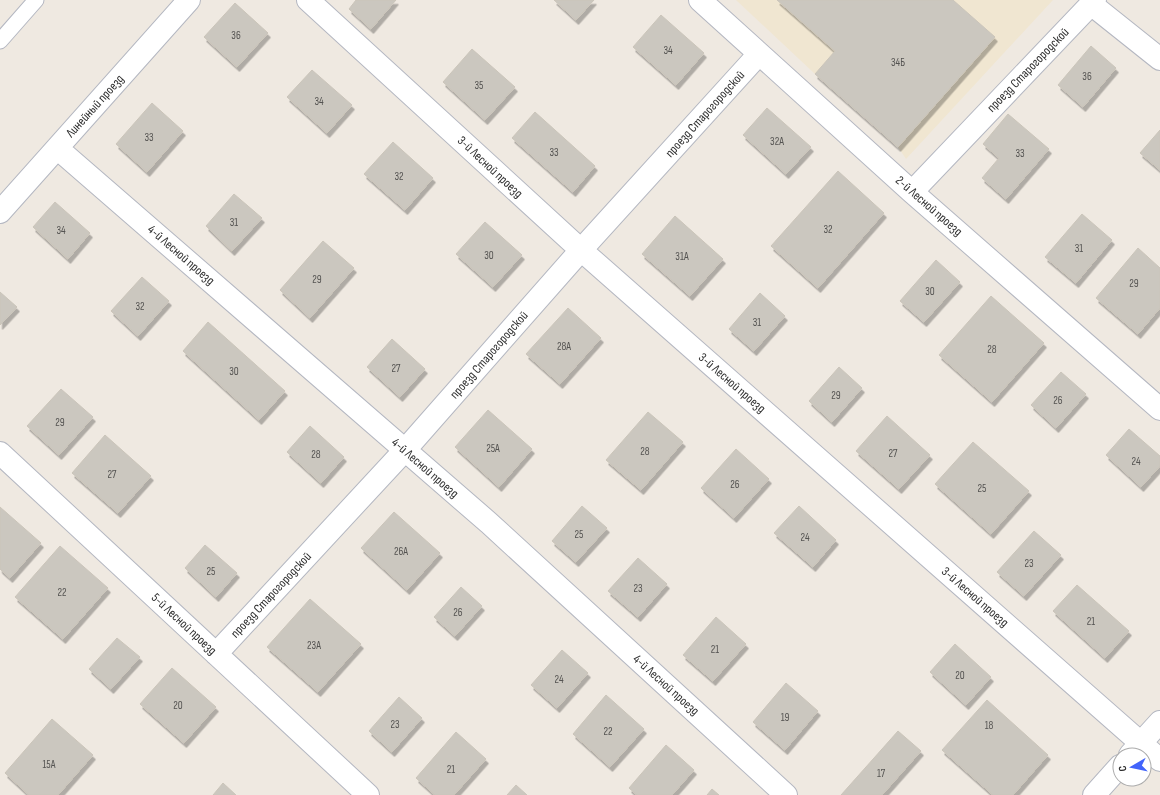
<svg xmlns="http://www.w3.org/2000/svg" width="1160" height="795" font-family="'Sofia Sans Condensed',sans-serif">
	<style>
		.education { fill: #f0e6d1 }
		.building { fill: #cbc7bf; stroke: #cbc5ba; filter: url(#shadow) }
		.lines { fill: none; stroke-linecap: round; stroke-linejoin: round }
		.lane-casing { stroke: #b4b7c1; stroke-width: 17 }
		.street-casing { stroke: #b4b7c1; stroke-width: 24 }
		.lane { stroke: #fff; stroke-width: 15 }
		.street { stroke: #fff; stroke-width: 22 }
		.labels { text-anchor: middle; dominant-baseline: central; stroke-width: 4; stroke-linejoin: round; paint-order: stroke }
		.number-label { font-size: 11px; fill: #555452 }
		.street-label { font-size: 13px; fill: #2e2e2e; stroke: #fff }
	</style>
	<defs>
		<filter id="shadow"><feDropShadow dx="2.5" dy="4.5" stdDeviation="0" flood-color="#0004"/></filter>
	</defs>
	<rect width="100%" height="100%" fill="#efe9e1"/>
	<!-- education -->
	<path class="education" d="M 736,0 L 1053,0 L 906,159 L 898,147 L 815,74 Z"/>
	<!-- building -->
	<path class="building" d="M 356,0 L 396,0 L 371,29 L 349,9 Z
		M 554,0 L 594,0 L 576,20 Z
		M 777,0 L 953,0 L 995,37 L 898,147 L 815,74 L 835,51 Z
		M 235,3 L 268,33 L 237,67 L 204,37 Z
		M 661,15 L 704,53 L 676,85 L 633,47 Z
		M 1091,46 L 1116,68 L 1083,107 L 1058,85 Z
		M 472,49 L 515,87 L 485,120 L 443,82 Z
		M 312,70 L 352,105 L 327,133 L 287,97 Z
		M 152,103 L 183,131 L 147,172 L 116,144 Z
		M 767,108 L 811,147 L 786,174 L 743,135 Z
		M 535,112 L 595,166 L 573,192 L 512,138 Z
		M 1008,114 L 1049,149 L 1006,199 L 982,178 L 999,158 L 983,144 Z
		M 1160,130 L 1160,170 L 1140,153 Z
		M 393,142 L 433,178 L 405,210 L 364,174 Z
		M 838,171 L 884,213 L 818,288 L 771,246 Z
		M 234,194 L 262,218 L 232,251 L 206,226 Z
		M 55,202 L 90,233 L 68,259 L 33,227 Z
		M 1082,214 L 1112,240 L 1076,283 L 1045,257 Z
		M 675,216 L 723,259 L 690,296 L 642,254 Z
		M 485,222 L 522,255 L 493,287 L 456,254 Z
		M 323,241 L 354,268 L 310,318 L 280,290 Z
		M 1138,248 L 1160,268 L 1160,308 L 1138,334 L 1096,298 Z
		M 936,260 L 960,282 L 924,322 L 900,301 Z
		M 142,277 L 169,301 L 138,336 L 111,311 Z
		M 0,292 L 17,307 L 0,325 Z
		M 760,293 L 785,316 L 754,351 L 729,329 Z
		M 991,296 L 1044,343 L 992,402 L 939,355 Z
		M 568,308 L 601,338 L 560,384 L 526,354 Z
		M 208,322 L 285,391 L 259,420 L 183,351 Z
		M 392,339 L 425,369 L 400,397 L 367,367 Z
		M 839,367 L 862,388 L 832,422 L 809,401 Z
		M 1061,372 L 1086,394 L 1056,428 L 1031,405 Z
		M 61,389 L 93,417 L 59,455 L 27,426 Z
		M 488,410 L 532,449 L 499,487 L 455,447 Z
		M 648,412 L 683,442 L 641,490 L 606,460 Z
		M 887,416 L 930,455 L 899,489 L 856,451 Z
		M 310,426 L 344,457 L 321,483 L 287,452 Z
		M 1129,429 L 1160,456 L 1160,466 L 1141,487 L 1106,455 Z
		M 105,435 L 151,476 L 118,513 L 72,473 Z
		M 973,442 L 1029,491 L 991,534 L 935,484 Z
		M 736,449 L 769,479 L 734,518 L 701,488 Z
		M 582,506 L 607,528 L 576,562 L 552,541 Z
		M 799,506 L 836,540 L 813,567 L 774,533 Z
		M 0,507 L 41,543 L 10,578 L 0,569 Z
		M 394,512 L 440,553 L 407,590 L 361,548 Z
		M 1034,531 L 1061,555 L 1024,596 L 997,572 Z
		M 205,545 L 237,573 L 216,597 L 185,568 Z
		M 60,546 L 108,588 L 63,639 L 15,597 Z
		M 638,558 L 667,584 L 638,617 L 608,591 Z
		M 1077,585 L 1129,631 L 1105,658 L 1053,611 Z
		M 461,587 L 482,606 L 455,636 L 434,617 Z
		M 310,599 L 361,644 L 318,692 L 267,647 Z
		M 716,617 L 746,644 L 713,681 L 683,655 Z
		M 117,638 L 140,657 L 111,689 L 89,669 Z
		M 955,644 L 991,677 L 966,705 L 930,672 Z
		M 562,650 L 588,673 L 557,708 L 531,685 Z
		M 172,668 L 216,707 L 184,743 L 140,704 Z
		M 786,683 L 818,711 L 785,750 L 753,722 Z
		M 606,695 L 644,729 L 610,767 L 573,734 Z
		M 399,697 L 422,718 L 392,752 L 369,731 Z
		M 987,700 L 1048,755 L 1013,795 L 993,795 L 942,750 Z
		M 52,719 L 93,755 L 58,795 L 29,795 L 5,773 Z
		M 898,731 L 921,751 L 882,795 L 841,795 Z
		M 456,732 L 486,759 L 454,795 L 435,795 L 416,778 Z
		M 666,745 L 694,770 L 672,795 L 637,795 L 629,788 Z
		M 223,783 L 236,795 L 213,795 Z
		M 516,785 L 527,795 L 507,795 Z
		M 712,789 L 719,795 L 707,795 Z"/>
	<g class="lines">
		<defs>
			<path id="lane" d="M 0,41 L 36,0"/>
			<path id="street" d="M 308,0 L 581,250 L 1160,760
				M 700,0 L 912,192 L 1160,409
				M 1091,4 L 1160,59
				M 57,148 L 489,523 L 786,795
				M 912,192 L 1095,0
				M 0,212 L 189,0
				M 0,453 L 368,795
				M 216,654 L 405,450 L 581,250 L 759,54
				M 1130,755 L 1160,722
				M 1094,795 L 1120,766"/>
		</defs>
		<!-- lane casing -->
		<use href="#lane" class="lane-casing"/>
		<!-- street casing -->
		<use href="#street" class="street-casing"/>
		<!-- lane -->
		<use href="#lane" class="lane"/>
		<!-- street -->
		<use href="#street" class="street"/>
	</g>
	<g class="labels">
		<!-- number labels -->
		<g class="number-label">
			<text x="236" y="35">36</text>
			<text x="668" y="50">34</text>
			<text x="898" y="62">34Б</text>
			<text x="1087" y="76">36</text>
			<text x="479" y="85">35</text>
			<text x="319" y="101">34</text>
			<text x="149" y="137">33</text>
			<text x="777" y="141">32А</text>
			<text x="554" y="152">33</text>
			<text x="1020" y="153">33</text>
			<text x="399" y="176">32</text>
			<text x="234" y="222">31</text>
			<text x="828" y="229">32</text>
			<text x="61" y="230">34</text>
			<text x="1079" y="248">31</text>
			<text x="489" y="255">30</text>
			<text x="682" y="256">31А</text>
			<text x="317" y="279">29</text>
			<text x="1134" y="283">29</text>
			<text x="930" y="291">30</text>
			<text x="140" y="306">32</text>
			<text x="757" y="322">31</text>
			<text x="564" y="346">28А</text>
			<text x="992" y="349">28</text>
			<text x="396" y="368">27</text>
			<text x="234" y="371">30</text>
			<text x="836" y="395">29</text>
			<text x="1058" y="400">26</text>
			<text x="60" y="422">29</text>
			<text x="493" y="448">25А</text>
			<text x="645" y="451">28</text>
			<text x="893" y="453">27</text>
			<text x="316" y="454">28</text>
			<text x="1136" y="461">24</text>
			<text x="112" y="474">27</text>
			<text x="735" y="484">26</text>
			<text x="982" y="488">25</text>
			<text x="579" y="534">25</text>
			<text x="805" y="537">24</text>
			<text x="401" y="551">26А</text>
			<text x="1029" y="563">23</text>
			<text x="211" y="571">25</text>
			<text x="638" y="588">23</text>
			<text x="62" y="592">22</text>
			<text x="458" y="612">26</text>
			<text x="1091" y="621">21</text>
			<text x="314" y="645">23А</text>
			<text x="715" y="649">21</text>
			<text x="960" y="675">20</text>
			<text x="559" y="679">24</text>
			<text x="178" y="705">20</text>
			<text x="785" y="717">19</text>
			<text x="395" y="724">23</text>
			<text x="989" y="725">18</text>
			<text x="608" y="731">22</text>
			<text x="49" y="764">15А</text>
			<text x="451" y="769">21</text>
			<text x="881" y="773">17</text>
		</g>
		<!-- street labels -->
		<g class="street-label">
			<text transform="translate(1028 70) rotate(-46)">проезд Старогородской</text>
			<text transform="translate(95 106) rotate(-48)">Линейный проезд</text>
			<text transform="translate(705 114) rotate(-48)">проезд Старогородской</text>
			<text transform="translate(490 167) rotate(43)">3-й Лесной проезд</text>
			<text transform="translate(929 206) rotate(41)">2-й Лесной проезд</text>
			<text transform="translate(181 255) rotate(41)">4-й Лесной проезд</text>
			<text transform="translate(489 355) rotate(-49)">проезд Старогородской</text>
			<text transform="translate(732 383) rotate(41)">3-й Лесной проезд</text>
			<text transform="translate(425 468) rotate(41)">4-й Лесной проезд</text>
			<text transform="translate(271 595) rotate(-47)">проезд Старогородской</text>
			<text transform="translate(975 597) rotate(41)">3-й Лесной проезд</text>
			<text transform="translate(184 624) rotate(43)">5-й Лесной проезд</text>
			<text transform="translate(666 685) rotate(42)">4-й Лесной проезд</text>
		</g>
	</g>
	<!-- north arrow -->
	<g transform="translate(1132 767) rotate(261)"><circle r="19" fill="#ffffff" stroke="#ababab"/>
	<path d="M0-3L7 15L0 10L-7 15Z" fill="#4264fb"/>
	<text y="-6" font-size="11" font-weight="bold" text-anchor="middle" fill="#2e2e2e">С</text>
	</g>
</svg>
